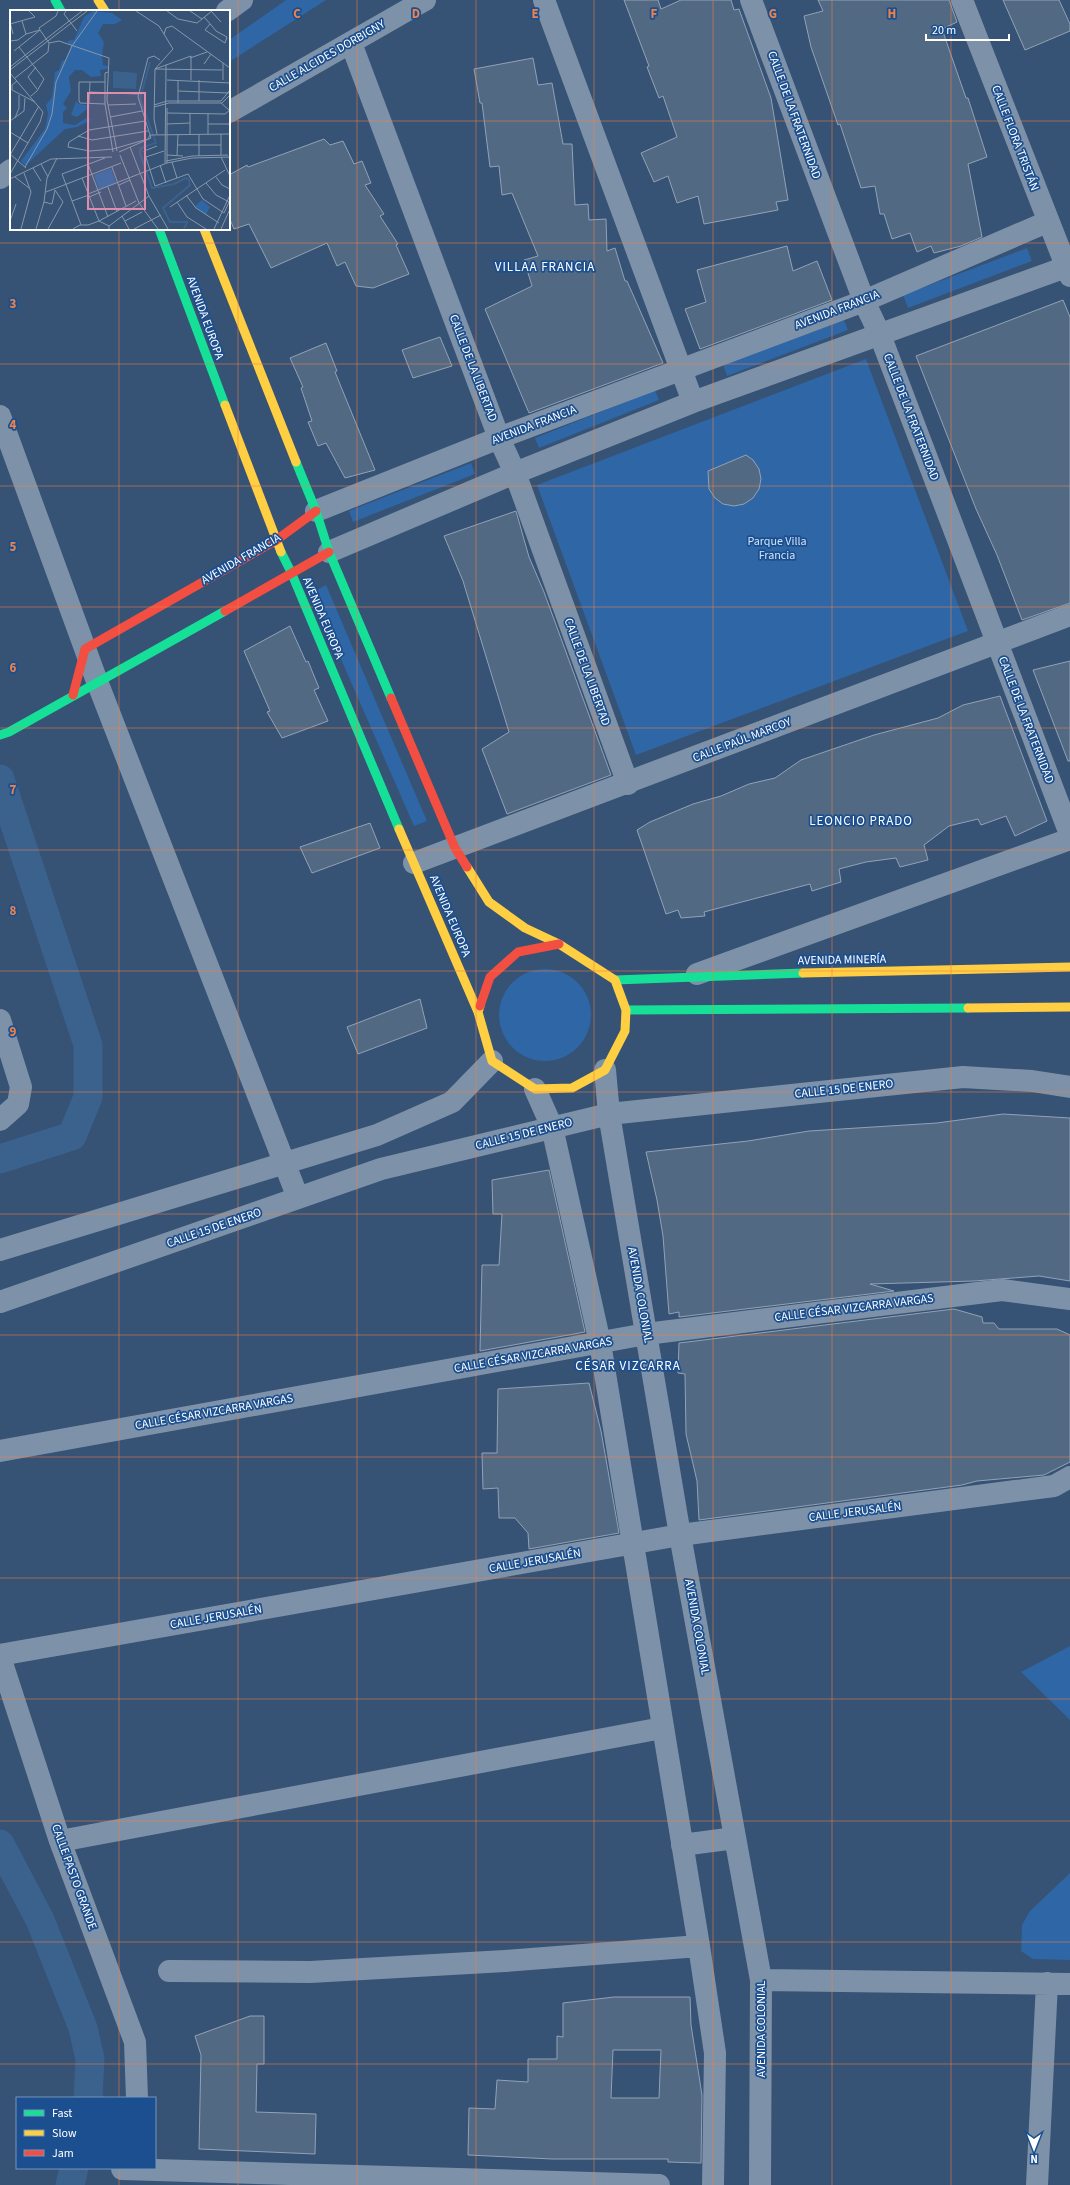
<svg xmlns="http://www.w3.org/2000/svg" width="1070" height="2185" font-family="'Source Sans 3',sans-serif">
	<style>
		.green { fill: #2f66a5 }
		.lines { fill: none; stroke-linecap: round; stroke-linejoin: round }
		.canal { stroke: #3b618d; stroke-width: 29 }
		.building { fill: #526984; stroke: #92a2b6; fill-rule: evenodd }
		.street { stroke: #7d92a8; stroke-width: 22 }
		.fast { stroke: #16e098; stroke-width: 9 }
		.slow { stroke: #ffcf43; stroke-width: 9 }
		.jam { stroke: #f24e42; stroke-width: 9 }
		.grid { fill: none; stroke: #ee8249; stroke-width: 1; stroke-opacity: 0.55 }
		.labels { text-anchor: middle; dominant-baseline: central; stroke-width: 3.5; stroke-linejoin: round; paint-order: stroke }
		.street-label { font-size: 12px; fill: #fff; stroke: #1b4f8f }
		.park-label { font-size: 12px; fill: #cfe3fa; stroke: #1b4f8f }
		.neighbourhood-label { font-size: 13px; letter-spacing: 1px; fill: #fff; stroke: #1b4f8f }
		.inset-river { fill: none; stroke: #3b618d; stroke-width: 2 }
		.inset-road { fill: none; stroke: #8697ac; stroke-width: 1 }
		.view { fill: #e08cad; fill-opacity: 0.15; stroke: #e08cad; stroke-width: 2 }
		.inset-edge { fill: none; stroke: #fff; stroke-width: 2 }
		.grid-label { font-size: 13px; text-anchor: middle; font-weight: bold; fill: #ee8249; stroke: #1b4f8f; stroke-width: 3.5; stroke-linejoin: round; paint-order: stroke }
	</style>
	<rect width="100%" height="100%" fill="#365274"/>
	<!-- green -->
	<path class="green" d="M 286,0 L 326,0 L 229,62 L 229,40 Z
		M 1027,248 L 1032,261 L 908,308 L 903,295 Z
		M 844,320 L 848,330 L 727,376 L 723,365 Z
		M 866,359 L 968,631 L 636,755 L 537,485 Z
		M 655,390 L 659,400 L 539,448 L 535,438 Z
		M 471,463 L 475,474 L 353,522 L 349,511 Z
		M 326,585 L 427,821 L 414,826 L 312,593 Z
		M499 1015a46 46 0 1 1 92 0a46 46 0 1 1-92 0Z
		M 1070,1646 L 1070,1720 L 1021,1672 Z
		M 1070,1873 L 1070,1960 L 1033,1959 L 1021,1951 L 1022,1925 L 1030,1911 Z"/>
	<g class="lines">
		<!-- canal -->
		<path class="canal" d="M 0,779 L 88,1045 L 88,1097 L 72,1136 L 0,1159
			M 0,1844 L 40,1920 L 83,2028 L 90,2059 L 88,2098
			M 70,2185 L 74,2168"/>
	</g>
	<!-- building -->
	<path class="building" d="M 624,0 L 658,0 L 661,9 L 681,0 L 731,0 L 734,10 L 739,9 L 771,98 L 788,200 L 776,202 L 778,210 L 704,224 L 698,196 L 677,203 L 668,176 L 654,182 L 641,153 L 677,137 L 663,96 L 659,98 L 647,67 L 649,66 Z
		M 818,0 L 949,0 L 957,22 L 942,29 L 966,98 L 968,98 L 987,157 L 968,164 L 982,237 L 961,246 L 934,253 L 931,246 L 917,252 L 910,233 L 892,239 L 884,214 L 880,214 L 875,186 L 861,188 L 840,124 L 838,125 L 811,47 L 804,16 L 823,11 Z
		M 1003,0 L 1059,0 L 1070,24 L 1070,31 L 1025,50 Z
		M 533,58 L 538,85 L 552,83 L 563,144 L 572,144 L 575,205 L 588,204 L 589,220 L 606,219 L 607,251 L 615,248 L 625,281 L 627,281 L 663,363 L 529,413 L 485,309 L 532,286 L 524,260 L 538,256 L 512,193 L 502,195 L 499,166 L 490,167 L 482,103 L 480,103 L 474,69 Z
		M 324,139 L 330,145 L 343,141 L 354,164 L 362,161 L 371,183 L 365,185 L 384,214 L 380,216 L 398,244 L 396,245 L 409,274 L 373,288 L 356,286 L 345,262 L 337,266 L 327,243 L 271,268 L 249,224 L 234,229 L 229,217 L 229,175 L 247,165 L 248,167 Z
		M 787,246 L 793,271 L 817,261 L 832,300 L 700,349 L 685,309 L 706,302 L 697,270 Z
		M 1063,300 L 1070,317 L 1070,603 L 1022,620 L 997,555 L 976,509 L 916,356 Z
		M 440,337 L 452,366 L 413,378 L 402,350 Z
		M 326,343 L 337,371 L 335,372 L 375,470 L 345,478 L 326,443 L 318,446 L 308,422 L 312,421 L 301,388 L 303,387 L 290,358 Z
		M 746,455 L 753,460 L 759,469 L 761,479 L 759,489 L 753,498 L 744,504 L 734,506 L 723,504 L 715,498 L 709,489 L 708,471 Z
		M 516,511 L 529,557 L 544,592 L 611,775 L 507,814 L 482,749 L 509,732 L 463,581 L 444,536 Z
		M 290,626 L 306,662 L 308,661 L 319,688 L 314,690 L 328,721 L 282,738 L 267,712 L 270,711 L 244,651 Z
		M 1070,661 L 1070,761 L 1068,761 L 1033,670 Z
		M 1000,696 L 1047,821 L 1015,836 L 1006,816 L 981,825 L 978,819 L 949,826 L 924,845 L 928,860 L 900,867 L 896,858 L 866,862 L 839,869 L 841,882 L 812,891 L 810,884 L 704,912 L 705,916 L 681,918 L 678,910 L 666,914 L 637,830 L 650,822 L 693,804 L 721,796 L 749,784 L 775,778 L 801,760 L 874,735 L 938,718 L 963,705 Z
		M 370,823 L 380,848 L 312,873 L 300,847 Z
		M 420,999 L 427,1028 L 358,1054 L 347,1027 Z
		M 1003,1114 L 1070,1118 L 1070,1281 L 1039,1276 L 974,1281 L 870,1284 L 894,1291 L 679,1317 L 679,1312 L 669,1314 L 663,1236 L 657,1200 L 646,1152 L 748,1141 L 809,1131 L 937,1123 Z
		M 549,1170 L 585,1332 L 480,1351 L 482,1265 L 499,1265 L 502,1214 L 493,1214 L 492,1180 Z
		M 954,1309 L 982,1317 L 983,1323 L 994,1323 L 999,1329 L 1057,1329 L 1070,1335 L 1070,1462 L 1044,1475 L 977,1481 L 962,1485 L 699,1520 L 697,1481 L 686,1434 L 685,1374 L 678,1373 L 679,1343 Z
		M 589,1383 L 601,1431 L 619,1533 L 529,1549 L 528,1533 L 515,1518 L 499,1518 L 498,1488 L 483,1489 L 482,1453 L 497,1453 L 498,1389 Z
		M 614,1997 L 690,1997 L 691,2025 L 702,2095 L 701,2163 L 668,2162 L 668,2159 L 552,2159 L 468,2155 L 469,2108 L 495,2109 L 497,2080 L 528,2082 L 528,2059 L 557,2059 L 557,2036 L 563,2037 L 563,2003 ZM 613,2050 L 661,2050 L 659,2098 L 611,2098 Z
		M 250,2016 L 264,2016 L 264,2064 L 257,2064 L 256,2112 L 316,2114 L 315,2154 L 199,2149 L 201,2055 L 195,2036 Z"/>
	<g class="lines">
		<!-- street -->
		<path class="street" d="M 544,0 L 693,402
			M 751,0 L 864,301 L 880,335 L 1070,834
			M 962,0 L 1070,276
			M 227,11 L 242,0
			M 351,43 L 499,438 L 515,473 L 628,784
			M 229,112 L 425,0
			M 0,178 L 11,170
			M 0,416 L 98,684 L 298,1198
			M 316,511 L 499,438 L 864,301 L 1047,222
			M 329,552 L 515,473 L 693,402 L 1066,267
			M 414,863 L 1070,615
			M 697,974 L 1070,839
			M 0,1020 L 21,1087 L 18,1104 L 0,1120
			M 605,1070 L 609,1114 L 680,1535 L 761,1980 L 760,2185
			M 535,1089 L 552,1127 L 600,1343 L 699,1946 L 715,2053 L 713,2185
			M 0,1250 L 377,1135 L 452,1102 L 492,1061
			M 0,1302 L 381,1169 L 609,1114 L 963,1077 L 1032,1081 L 1070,1087
			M 0,1451 L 646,1334 L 1002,1290 L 1070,1299
			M 0,1655 L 680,1535 L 1054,1486 L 1070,1477
			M 0,1657 L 60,1841 L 135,2042 L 137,2098
			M 60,1841 L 662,1728
			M 682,1845 L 735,1838
			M 169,1971 L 310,1972 L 505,1961 L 699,1946
			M 761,1980 L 1070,1984
			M 122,2169 L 659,2185
			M 1037,2185 L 1047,1983"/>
		<!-- fast -->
		<path class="fast" d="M 55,0 L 61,11
			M 159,229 L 225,405
			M 296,462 L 316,511 L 329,552 L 391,698
			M 281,552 L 291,572 L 399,829
			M 0,735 L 9,732 L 225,611
			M 615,980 L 803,973
			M 626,1010 L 968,1008"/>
		<!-- slow -->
		<path class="slow" d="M 98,0 L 105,11
			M 204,229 L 296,462
			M 225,405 L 281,552
			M 399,829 L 478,1012
			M 467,867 L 489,902 L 525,928 L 559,944
			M 803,973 L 1070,967
			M 480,1006 L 478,1012 L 492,1061 L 535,1089 L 572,1088 L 605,1070 L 625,1031 L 626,1010 L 615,980 L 559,944
			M 968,1008 L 1070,1007"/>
		<!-- jam -->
		<path class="jam" d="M 225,611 L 329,552
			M 73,695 L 85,649 L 275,541 L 316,511
			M 391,698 L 455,848 L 467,867
			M 480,1006 L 490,977 L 518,952 L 559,944"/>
	</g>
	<!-- grid -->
	<path class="grid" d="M 119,0 L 119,11M 238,0 L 238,2185M 357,0 L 357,2185M 476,0 L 476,2185M 594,0 L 594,2185M 713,0 L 713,2185M 832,0 L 832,2185M 951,0 L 951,2185M 0,121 L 11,121M 229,121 L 1070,121M 119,229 L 119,2098M 0,243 L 1070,243M 0,364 L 1070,364M 0,486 L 1070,486M 0,607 L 1070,607M 0,728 L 1070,728M 0,850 L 1070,850M 0,971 L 1070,971M 0,1092 L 1070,1092M 0,1214 L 1070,1214M 0,1335 L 1070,1335M 0,1457 L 1070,1457M 0,1578 L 1070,1578M 0,1699 L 1070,1699M 0,1821 L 1070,1821M 0,1942 L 1070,1942M 0,2064 L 1070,2064M 119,2168 L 119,2185"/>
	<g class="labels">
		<!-- street labels -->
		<g class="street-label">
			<text transform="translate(327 56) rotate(-30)">CALLE ALCIDES DORBIGNY</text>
			<text transform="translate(794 115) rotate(70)">CALLE DE LA FRATERNIDAD</text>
			<text transform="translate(1015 138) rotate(69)">CALLE FLORA TRISTÁN</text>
			<text transform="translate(837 310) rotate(-21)">AVENIDA FRANCIA</text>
			<text transform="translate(205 318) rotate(70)">AVENIDA EUROPA</text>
			<text transform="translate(473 368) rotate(69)">CALLE DE LA LIBERTAD</text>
			<text transform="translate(911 417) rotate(69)">CALLE DE LA FRATERNIDAD</text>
			<text transform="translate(534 425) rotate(-21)">AVENIDA FRANCIA</text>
			<text transform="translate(241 559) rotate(-30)">AVENIDA FRANCIA</text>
			<text transform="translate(323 618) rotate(67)">AVENIDA EUROPA</text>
			<text transform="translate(587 672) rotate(70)">CALLE DE LA LIBERTAD</text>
			<text transform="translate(1026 720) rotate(69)">CALLE DE LA FRATERNIDAD</text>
			<text transform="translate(742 740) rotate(-21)">CALLE PAÚL MARCOY</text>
			<text transform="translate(450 916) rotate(67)">AVENIDA EUROPA</text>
			<text transform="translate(842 960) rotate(-1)">AVENIDA MINERÍA</text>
			<text transform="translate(844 1089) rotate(-6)">CALLE 15 DE ENERO</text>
			<text transform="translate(524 1134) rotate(-14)">CALLE 15 DE ENERO</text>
			<text transform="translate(214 1228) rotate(-19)">CALLE 15 DE ENERO</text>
			<text transform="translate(640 1295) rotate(80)">AVENIDA COLONIAL</text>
			<text transform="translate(854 1308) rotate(-7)">CALLE CÉSAR VIZCARRA VARGAS</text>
			<text transform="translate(533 1355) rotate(-10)">CALLE CÉSAR VIZCARRA VARGAS</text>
			<text transform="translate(214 1412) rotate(-10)">CALLE CÉSAR VIZCARRA VARGAS</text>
			<text transform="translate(855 1512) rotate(-7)">CALLE JERUSALÉN</text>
			<text transform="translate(535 1561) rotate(-10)">CALLE JERUSALÉN</text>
			<text transform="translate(216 1617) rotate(-10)">CALLE JERUSALÉN</text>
			<text transform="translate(697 1627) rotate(80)">AVENIDA COLONIAL</text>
			<text transform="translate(74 1877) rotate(70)">CALLE PASTO GRANDE</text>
			<text transform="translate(761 2029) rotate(-90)">AVENIDA COLONIAL</text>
		</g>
		<!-- park labels -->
		<g class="park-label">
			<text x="777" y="541">Parque Villa<tspan x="777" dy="14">Francia</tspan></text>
		</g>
		<!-- neighbourhood labels -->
		<g class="neighbourhood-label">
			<text x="545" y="267">VILLAA FRANCIA</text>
			<text x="861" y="821">LEONCIO PRADO</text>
			<text x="628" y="1366">CÉSAR VIZCARRA</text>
		</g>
	</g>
	<!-- overview -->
	<g transform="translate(10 10)">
		<rect width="220" height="220" fill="#365274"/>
		<path d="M 83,1 L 102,3 L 112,10 L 105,14 L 93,14 L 88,23 L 94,32 L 92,46 L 93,55 L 98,56 L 98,59 L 90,60 L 91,66 L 81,67 L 72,60 L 65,60 L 59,67 L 61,81 L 53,94 L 57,98 L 53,102 L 53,113 L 65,115 L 78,107 L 81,110 L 67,117 L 55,119 L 15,156 L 11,151 L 35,119 L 38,104 L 36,95 L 42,87 L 45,62 L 49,60 L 52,51 L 55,50 L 61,37 L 57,31 L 64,30 L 74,7 ZM 66,91 L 69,94 L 81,96 L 67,107 L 61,105 ZM 101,158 L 106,173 L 89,180 L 84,165 ZM 192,190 L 200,197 L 196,205 L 185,196 Z" fill="#2f66a5"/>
		<path d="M 103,61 L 127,63 L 126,79 L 103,78 Z" fill="#3b618d"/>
		<path class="inset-river" d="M 140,52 L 130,89 L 146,133 L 131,138 L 130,143 L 142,178 L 164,174 L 176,168 L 179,170 L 180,175 L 153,198 L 160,212 L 177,212 L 174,219"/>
		<path class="inset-road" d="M 56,1 L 54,4 L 67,21M 126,1 L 149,16 L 163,39 L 145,59 L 144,109 L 147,124M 157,1 L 168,9 L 187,13 L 202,1M 180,1 L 192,9M 201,1 L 211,12M 194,7 L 202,16 L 206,21 L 217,27 L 215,33 L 195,20 L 200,14M 12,11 L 16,24M 0,12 L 3,24M 0,14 L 25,7 L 19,1M 154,24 L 156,18 L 162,16 L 220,58M 0,31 L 8,30 L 16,24 L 30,20 L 29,18 L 46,6 L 48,1M 39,33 L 49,31 L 99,48 L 97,90 L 107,141M 9,37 L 34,69 L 27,81 L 21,86M 4,41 L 30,20 L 39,33 L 38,42 L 5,68M 180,48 L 197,42M 213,53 L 213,70M 194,54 L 201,44M 0,57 L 72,1M 26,57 L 18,67 L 27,79M 145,59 L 212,60M 145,59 L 181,46 L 181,70M 0,60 L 77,1M 98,62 L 95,63 L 95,94 L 103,142M 0,63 L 33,102 L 30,112 L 0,164M 157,70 L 220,73M 7,71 L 2,75 L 2,80 L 25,92M 168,81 L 219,83M 80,82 L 128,84M 189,91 L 189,70M 79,93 L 80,72M 168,93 L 168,70M 211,93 L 220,101M 95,94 L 70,93 L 69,91 L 69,72 L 95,72M 98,95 L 126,94M 144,95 L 157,91 L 211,91 L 220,80M 144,97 L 159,93 L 212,93 L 220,85M 157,98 L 157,153M 157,103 L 215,104 L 220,100M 180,103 L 180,124M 198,103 L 198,124M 100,107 L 132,101M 5,108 L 9,98 L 9,85M 0,111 L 14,101 L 15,88M 135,111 L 79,120 L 59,132 L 58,137 L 80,141 L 103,139 L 138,129 L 140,125M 157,114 L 180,113M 198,114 L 220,114M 0,122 L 18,133M 189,124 L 189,146M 211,124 L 211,145M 140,125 L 220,124M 68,126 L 82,130 L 138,121M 168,135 L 211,135M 147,136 L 134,141 L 145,176 L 178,164 L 193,189 L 214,203M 120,137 L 139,186 L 158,219M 109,142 L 141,128 L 128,87 L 138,48 L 144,46 L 150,50M 0,144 L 16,158M 0,145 L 29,96M 110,145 L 129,193 L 148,219M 157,145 L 173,146M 167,145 L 168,124M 136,147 L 154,141M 211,147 L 220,166M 156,151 L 182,146 L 218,145M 162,152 L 167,168M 155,153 L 156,55M 31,154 L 38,167M 78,154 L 98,207M 150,155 L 156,173M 15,157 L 37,119 L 42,104 L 46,72 L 62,36 L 87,1M 102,157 L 116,196M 23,158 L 31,171M 5,167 L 19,178M 206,167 L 212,175 L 220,179M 72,168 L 89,211M 0,169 L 41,149 L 102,147M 196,173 L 206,185 L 219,192M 109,175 L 120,170M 98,177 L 107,202M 36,182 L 111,153M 78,184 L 157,153 L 182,148 L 220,147M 176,185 L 186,198 L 209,213M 79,187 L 91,182M 62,191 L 79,185M 34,192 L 42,194 L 45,180 L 53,192 L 38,219M 167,192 L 177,207 L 196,219M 160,197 L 215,160M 214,203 L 220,190M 112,206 L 119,219M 0,211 L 6,194M 89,211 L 99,216 L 99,219M 115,211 L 132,202M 71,215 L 52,164 L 95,148M 99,216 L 139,186M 11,219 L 21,182 L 14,163M 26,219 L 34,192 L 37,168 L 47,148M 63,219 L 70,215 L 78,215 L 89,211 L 126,191M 124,219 L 151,205M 204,219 L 220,185M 211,219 L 220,199"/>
		<path class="view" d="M 78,83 L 135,83 L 135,199 L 78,199 Z"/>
		<rect width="220" height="220" class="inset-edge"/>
	</g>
	<g class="grid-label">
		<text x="297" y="18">C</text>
		<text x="416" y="18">D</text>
		<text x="535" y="18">E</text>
		<text x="654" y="18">F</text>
		<text x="773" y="18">G</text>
		<text x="892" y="18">H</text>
		<text x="13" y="308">3</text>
		<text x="13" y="429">4</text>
		<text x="13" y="551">5</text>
		<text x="13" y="672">6</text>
		<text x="13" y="794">7</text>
		<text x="13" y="915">8</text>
		<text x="13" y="1036">9</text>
	</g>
	<!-- legend -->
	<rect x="16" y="2097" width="140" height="72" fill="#1b4f8f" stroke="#7695bc"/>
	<rect x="24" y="2110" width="20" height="6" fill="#16e098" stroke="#7695bc"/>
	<text x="52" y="2117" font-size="12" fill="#ffffff">Fast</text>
	<rect x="24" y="2130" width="20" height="6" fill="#ffcf43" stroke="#7695bc"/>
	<text x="52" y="2137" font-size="12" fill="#ffffff">Slow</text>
	<rect x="24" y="2150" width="20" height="6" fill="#f24e42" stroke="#7695bc"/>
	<text x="52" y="2157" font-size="12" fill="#ffffff">Jam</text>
	<!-- north arrow -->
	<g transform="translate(1034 2149) rotate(180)" stroke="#1b4f8f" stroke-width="3" paint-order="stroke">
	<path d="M0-3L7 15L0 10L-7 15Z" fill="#ffffff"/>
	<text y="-6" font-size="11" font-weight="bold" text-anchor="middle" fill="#ffffff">N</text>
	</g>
	<!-- scale -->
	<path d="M926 34v6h83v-6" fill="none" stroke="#ffffff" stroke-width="2"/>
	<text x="932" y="34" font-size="12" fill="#ffffff" stroke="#1b4f8f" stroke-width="3" paint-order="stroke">20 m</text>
</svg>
